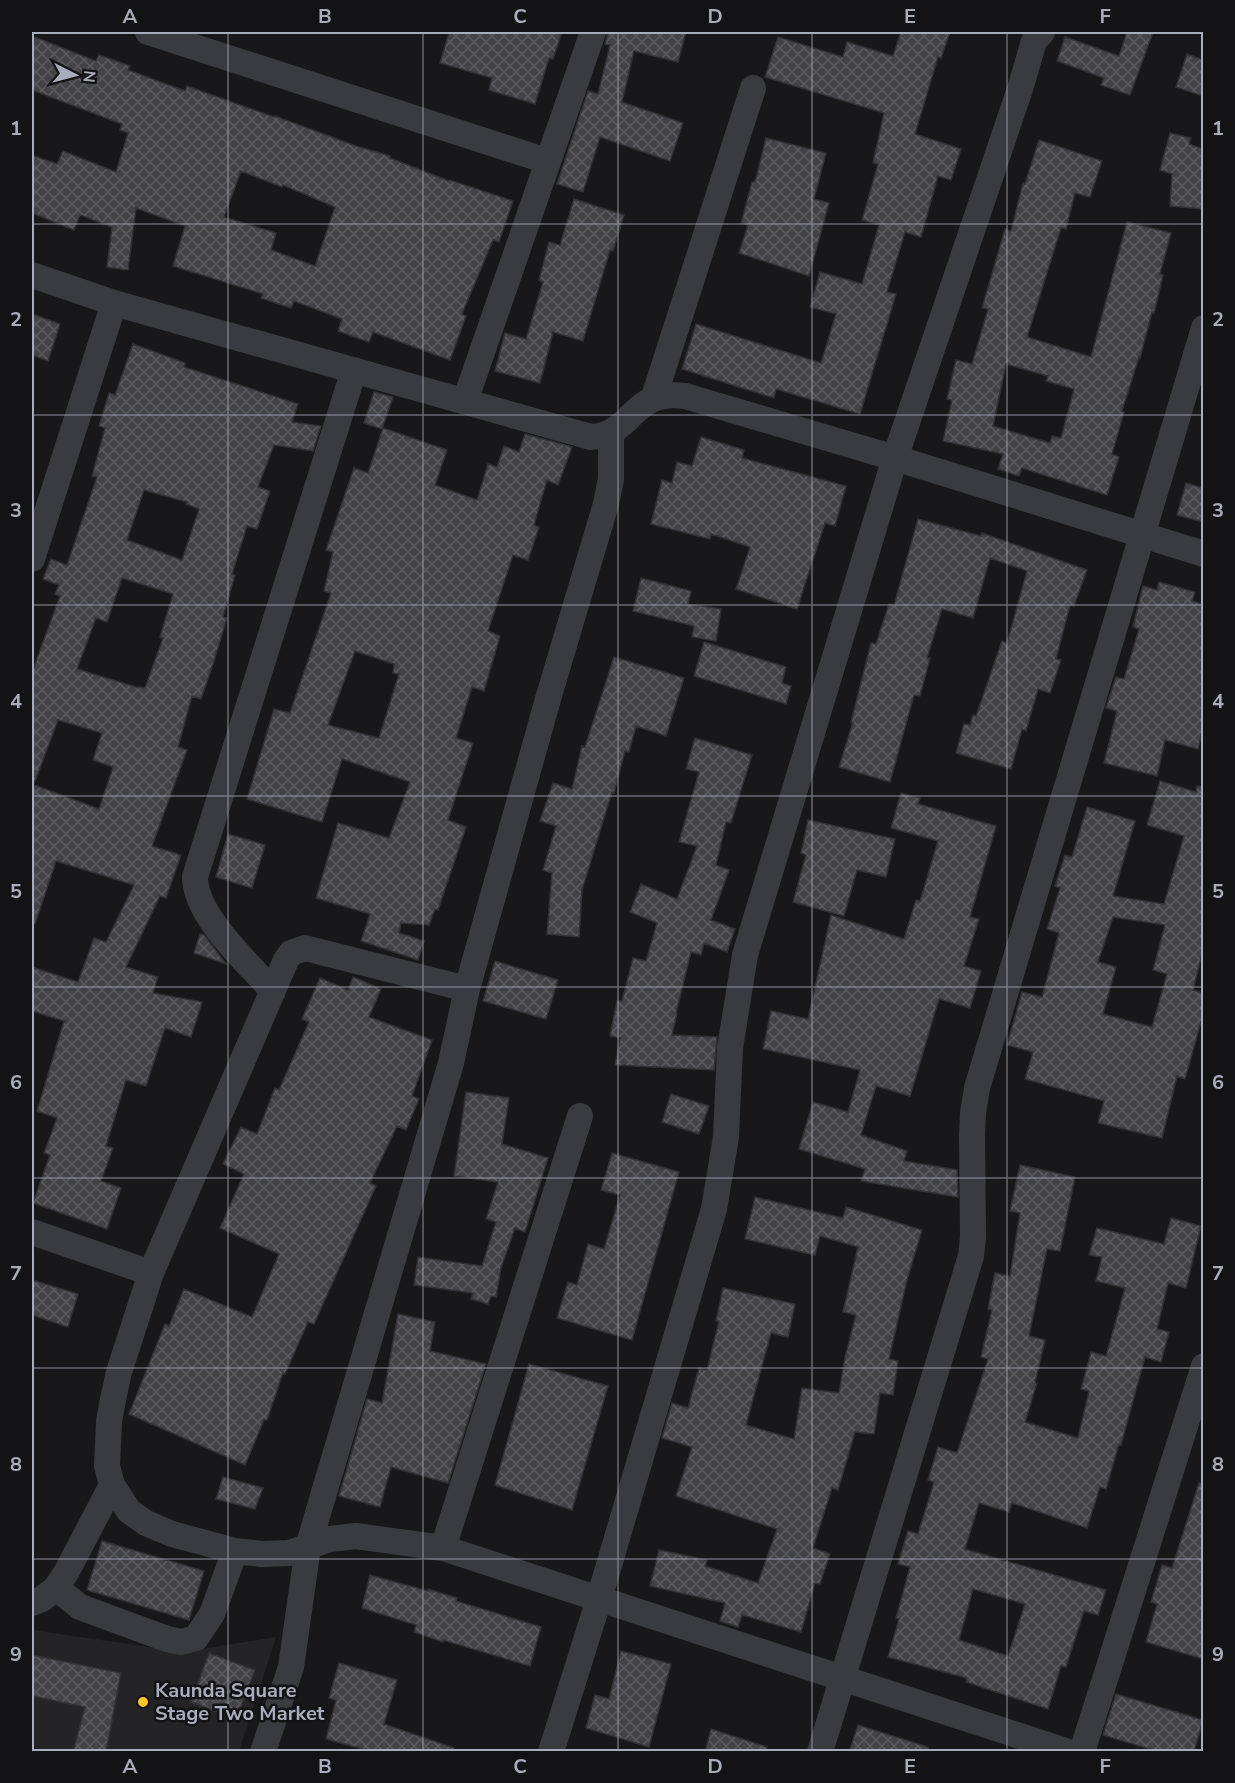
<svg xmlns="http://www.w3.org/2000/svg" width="1235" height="1783" font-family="'Nunito Sans',sans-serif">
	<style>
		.built { fill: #242427 }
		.building { fill: url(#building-cross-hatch); stroke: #323236; stroke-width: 1.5; fill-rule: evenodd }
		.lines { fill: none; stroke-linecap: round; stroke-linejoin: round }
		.minor { stroke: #3a3b41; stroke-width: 26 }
		.grid { fill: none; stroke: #a9adbb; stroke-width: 1.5; stroke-opacity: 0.55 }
		.poi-dot { fill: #ffc62b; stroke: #131315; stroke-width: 2 }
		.labels { text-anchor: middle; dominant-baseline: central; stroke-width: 5; stroke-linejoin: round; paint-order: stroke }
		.poi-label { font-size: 20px; font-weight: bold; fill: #a9adbb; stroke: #131315; text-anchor: start }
		.neatline { fill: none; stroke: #a9adbb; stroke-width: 2 }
		.grid-label { font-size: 20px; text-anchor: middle; font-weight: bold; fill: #a9adbb }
	</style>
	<defs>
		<pattern id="building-cross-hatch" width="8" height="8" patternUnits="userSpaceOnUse" patternTransform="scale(1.5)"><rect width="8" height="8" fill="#424247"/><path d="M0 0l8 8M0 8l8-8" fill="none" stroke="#5a5b60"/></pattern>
	</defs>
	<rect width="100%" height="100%" fill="#18181a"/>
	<!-- built -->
	<path class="built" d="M 32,1630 L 184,1652 L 276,1637 L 239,1751 L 32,1752 Z"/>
	<!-- building -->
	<path class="building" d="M 449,32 L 562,32 L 553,59 L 549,58 L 535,104 L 489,90 L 492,78 L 440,63 Z
		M 608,32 L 686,32 L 678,62 L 634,51 L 622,102 L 683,123 L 670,161 L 600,137 L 583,192 L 557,184 L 588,91 L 598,94 L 610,45 L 605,44 Z
		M 901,32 L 950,32 L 941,58 L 938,57 L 915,134 L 961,149 L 951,180 L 938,176 L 921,237 L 905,232 L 887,292 L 896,294 L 860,414 L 776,389 L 774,398 L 682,369 L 696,324 L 821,363 L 836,314 L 810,307 L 820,272 L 862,284 L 879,225 L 862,220 L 878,164 L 873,163 L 884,113 L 765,77 L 778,37 L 843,57 L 847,42 L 893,56 Z
		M 1127,32 L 1153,32 L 1130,95 L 1101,85 L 1104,78 L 1057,61 L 1065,37 L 1119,56 Z
		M 32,36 L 96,61 L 99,55 L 130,66 L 128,70 L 185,91 L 187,86 L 274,117 L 275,116 L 356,146 L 390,156 L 390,158 L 449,181 L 450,180 L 513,201 L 499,242 L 493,240 L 462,314 L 466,316 L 450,360 L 373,332 L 369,342 L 338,331 L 342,319 L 294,301 L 291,308 L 261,298 L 263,294 L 173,266 L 185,226 L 136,208 L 128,270 L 107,267 L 112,227 L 80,215 L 74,230 L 32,213 L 32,155 L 57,164 L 63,151 L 116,172 L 128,133 L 120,130 L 122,124 L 32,90 ZM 241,171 L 282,187 L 283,185 L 335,207 L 315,266 L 271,250 L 276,233 L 224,217 Z
		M 1187,54 L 1203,60 L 1203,96 L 1176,87 Z
		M 1170,133 L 1191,138 L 1189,144 L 1203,149 L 1203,209 L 1170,206 L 1172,174 L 1160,170 Z
		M 766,138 L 826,153 L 814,199 L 829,203 L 809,276 L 739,253 L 748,225 L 741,223 L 752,182 L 755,182 Z
		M 1039,140 L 1102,161 L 1090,197 L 1075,193 L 1066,229 L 1061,228 L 1027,337 L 1091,357 L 1127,222 L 1171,233 L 1160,274 L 1163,275 L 1154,313 L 1152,312 L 1140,358 L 1139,357 L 1122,411 L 1124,412 L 1112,454 L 1119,457 L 1107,495 L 1022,468 L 1019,476 L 998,469 L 1003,454 L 943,441 L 952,400 L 947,399 L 956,360 L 972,364 L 988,309 L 982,308 L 1005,229 L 1011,231 L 1023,183 L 1025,184 ZM 1006,364 L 1048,376 L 1046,381 L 1074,389 L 1061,438 L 1052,436 L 1050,443 L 993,426 Z
		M 574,199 L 624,215 L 613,251 L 610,250 L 583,341 L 553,332 L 540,383 L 495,371 L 505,333 L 526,339 L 543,282 L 539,280 L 549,242 L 560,245 Z
		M 32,314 L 60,324 L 48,361 L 32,355 Z
		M 133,344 L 185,363 L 184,367 L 298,404 L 292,422 L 321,426 L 313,451 L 274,445 L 258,487 L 270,491 L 257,529 L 247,526 L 232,574 L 235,575 L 223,617 L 227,618 L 213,664 L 201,699 L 192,696 L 178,747 L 187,750 L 152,846 L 181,855 L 166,898 L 160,896 L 126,967 L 158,977 L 153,993 L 202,1002 L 191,1037 L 165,1028 L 146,1086 L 126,1080 L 106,1146 L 113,1148 L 101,1181 L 121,1188 L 107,1229 L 33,1203 L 50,1155 L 44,1153 L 57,1118 L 37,1111 L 64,1021 L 32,1011 L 32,967 L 78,982 L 94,938 L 106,942 L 134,885 L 56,861 L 35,924 L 32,923 L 32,784 L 99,809 L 113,767 L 93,760 L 102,733 L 58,720 L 34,784 L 32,784 L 32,672 L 60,596 L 55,594 L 59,585 L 43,579 L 51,559 L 67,565 L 97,477 L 92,476 L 105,428 L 99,426 L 109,393 L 115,395 ZM 144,490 L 187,502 L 186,504 L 199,509 L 182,560 L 127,540 ZM 122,578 L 173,594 L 160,637 L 163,638 L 145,688 L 139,687 L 139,688 L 77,669 L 96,618 L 107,622 Z
		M 374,392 L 393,397 L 382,429 L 364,423 Z
		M 383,428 L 447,450 L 435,485 L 477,500 L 488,464 L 497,467 L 504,446 L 519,452 L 525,434 L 572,447 L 558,485 L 547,480 L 534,525 L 539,527 L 528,560 L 513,555 L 488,631 L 500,636 L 484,691 L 472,687 L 456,738 L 473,743 L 448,820 L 466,827 L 438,910 L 435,909 L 429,925 L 401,923 L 399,933 L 424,941 L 418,960 L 361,941 L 370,914 L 316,898 L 338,823 L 389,838 L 410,782 L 342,759 L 322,822 L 247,799 L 274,709 L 290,713 L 331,593 L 324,591 L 333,552 L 326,550 L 354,468 L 368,473 ZM 355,651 L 394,664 L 393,673 L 399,674 L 379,738 L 328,725 Z
		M 701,437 L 744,450 L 742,458 L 846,486 L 835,526 L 825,523 L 797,609 L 736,589 L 750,547 L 711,534 L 710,539 L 651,524 L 662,480 L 672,483 L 677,462 L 692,466 Z
		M 1186,483 L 1203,488 L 1203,522 L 1177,515 Z
		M 918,519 L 981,536 L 982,533 L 1087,570 L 1074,606 L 1070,605 L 1056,659 L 1061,660 L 1050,693 L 1038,689 L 1026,731 L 1022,729 L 1011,769 L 956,753 L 964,724 L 970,725 L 973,715 L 976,716 L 1002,641 L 1007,643 L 1027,571 L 990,558 L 973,618 L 942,609 L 927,658 L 930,658 L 920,696 L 914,695 L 890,782 L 839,767 L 853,722 L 851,722 L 871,643 L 876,644 L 889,604 L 894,605 Z
		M 641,578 L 691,591 L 688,604 L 721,609 L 716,641 L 692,637 L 694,626 L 633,611 Z
		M 1159,582 L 1195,592 L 1192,601 L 1203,604 L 1203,728 L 1198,749 L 1165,740 L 1157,776 L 1104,763 L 1117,711 L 1106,708 L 1116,677 L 1124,679 L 1139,629 L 1133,627 L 1143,586 L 1157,590 Z
		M 704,642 L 786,667 L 782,683 L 791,686 L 786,704 L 694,676 Z
		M 614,657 L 684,678 L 666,736 L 636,726 L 629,752 L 625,751 L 614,793 L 612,792 L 582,890 L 579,937 L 547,934 L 552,873 L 543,870 L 556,826 L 540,821 L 553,783 L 572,789 L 582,746 L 585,747 Z
		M 695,738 L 752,755 L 731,823 L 726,822 L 716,865 L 729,870 L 711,920 L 735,929 L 727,952 L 704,943 L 701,955 L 691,952 L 676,1013 L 677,1013 L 672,1035 L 717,1037 L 714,1070 L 615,1065 L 620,1038 L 610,1036 L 617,1001 L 622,1001 L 633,958 L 646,961 L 657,923 L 630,912 L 641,884 L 677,899 L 697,846 L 679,842 L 699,772 L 686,769 Z
		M 1160,781 L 1196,792 L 1197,786 L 1203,787 L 1203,950 L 1193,990 L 1203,993 L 1203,1015 L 1185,1079 L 1177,1076 L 1162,1138 L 1098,1123 L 1104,1101 L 1025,1079 L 1033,1052 L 1007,1045 L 1022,992 L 1042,997 L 1059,933 L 1047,929 L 1060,888 L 1055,886 L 1065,855 L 1072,857 L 1087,807 L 1135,821 L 1113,896 L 1164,904 L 1184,836 L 1147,825 ZM 1113,917 L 1165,925 L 1153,970 L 1167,974 L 1152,1027 L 1103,1014 L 1116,967 L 1098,962 Z
		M 901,793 L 920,798 L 918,804 L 996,826 L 970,917 L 979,919 L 964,966 L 981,971 L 970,1008 L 939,999 L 910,1096 L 876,1086 L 861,1135 L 907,1151 L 904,1161 L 957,1170 L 958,1197 L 861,1181 L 865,1169 L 799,1149 L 813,1102 L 848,1112 L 860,1070 L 763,1049 L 771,1011 L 808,1019 L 831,915 L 904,939 L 916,900 L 920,901 L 938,841 L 891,828 Z
		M 808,820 L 895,839 L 886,877 L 857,870 L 844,916 L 793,902 L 806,855 L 801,853 Z
		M 228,834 L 265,845 L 252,888 L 216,877 Z
		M 200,934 L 204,935 L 226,964 L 194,953 Z
		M 495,961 L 558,980 L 546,1019 L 483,1001 Z
		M 353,977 L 381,989 L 369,1017 L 432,1040 L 412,1096 L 419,1099 L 406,1130 L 397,1126 L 370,1183 L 376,1186 L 314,1324 L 308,1322 L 285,1374 L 283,1373 L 267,1420 L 264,1420 L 245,1465 L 129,1414 L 165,1324 L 169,1326 L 184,1289 L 252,1317 L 279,1254 L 220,1228 L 244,1174 L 223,1164 L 241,1127 L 257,1134 L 275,1088 L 279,1090 L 309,1022 L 302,1019 L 320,978 L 348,990 Z
		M 466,1092 L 509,1098 L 502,1144 L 548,1158 L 525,1232 L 515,1228 L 501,1268 L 496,1297 L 491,1296 L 488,1304 L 471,1299 L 473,1293 L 414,1285 L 418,1257 L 482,1266 L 496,1222 L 486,1219 L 498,1182 L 454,1176 Z
		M 671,1094 L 709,1106 L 699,1134 L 662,1122 Z
		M 612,1153 L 679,1172 L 632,1340 L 557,1318 L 568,1282 L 577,1285 L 588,1244 L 604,1249 L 620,1195 L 601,1190 Z
		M 1020,1165 L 1075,1177 L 1060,1251 L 1047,1249 L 1029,1336 L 1045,1340 L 1035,1383 L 1037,1383 L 1025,1422 L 1078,1438 L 1089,1391 L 1081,1389 L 1091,1352 L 1106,1356 L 1125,1288 L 1096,1281 L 1102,1257 L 1089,1255 L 1097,1228 L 1164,1244 L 1171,1218 L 1201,1226 L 1186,1288 L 1168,1283 L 1157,1329 L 1169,1332 L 1161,1362 L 1145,1357 L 1121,1445 L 1119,1444 L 1106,1489 L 1100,1487 L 1087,1528 L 1012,1503 L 1009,1512 L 979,1503 L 965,1549 L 1106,1590 L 1098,1615 L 1084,1611 L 1066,1667 L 1061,1666 L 1048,1709 L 966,1682 L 967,1678 L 888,1657 L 899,1619 L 896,1618 L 910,1567 L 898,1564 L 908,1531 L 918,1534 L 934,1482 L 928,1480 L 938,1447 L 957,1453 L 988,1359 L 981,1357 L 992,1310 L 988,1309 L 995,1273 L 1010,1276 L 1020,1213 L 1010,1211 ZM 973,1589 L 1025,1604 L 1008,1656 L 959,1640 Z
		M 755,1197 L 843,1218 L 846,1207 L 922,1230 L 907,1280 L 889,1359 L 898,1361 L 893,1395 L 880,1393 L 874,1434 L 855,1432 L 838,1490 L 832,1488 L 813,1548 L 830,1554 L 820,1584 L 815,1583 L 801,1632 L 742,1615 L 738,1627 L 720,1621 L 725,1603 L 650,1586 L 659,1550 L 707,1560 L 705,1566 L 758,1583 L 777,1529 L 676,1496 L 692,1447 L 662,1438 L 672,1403 L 688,1408 L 699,1368 L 707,1370 L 719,1321 L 716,1321 L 723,1288 L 795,1304 L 788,1337 L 771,1333 L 746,1425 L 794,1439 L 802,1388 L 839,1393 L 845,1357 L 856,1315 L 843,1312 L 858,1247 L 820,1236 L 815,1255 L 745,1239 Z
		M 32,1280 L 78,1294 L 68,1327 L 32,1315 Z
		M 398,1314 L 435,1322 L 430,1351 L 486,1364 L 448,1483 L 391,1467 L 380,1507 L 339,1496 L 367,1399 L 382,1403 Z
		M 529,1364 L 608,1386 L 572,1510 L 495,1485 Z
		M 223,1477 L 263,1488 L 255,1509 L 216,1499 Z
		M 1199,1483 L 1203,1484 L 1203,1659 L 1146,1642 L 1157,1604 L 1151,1602 L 1162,1565 L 1172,1568 Z
		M 102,1541 L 204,1571 L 189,1620 L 87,1590 Z
		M 370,1575 L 428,1591 L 428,1589 L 457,1598 L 456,1601 L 541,1627 L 530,1666 L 443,1640 L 443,1642 L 414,1632 L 416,1625 L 362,1608 Z
		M 621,1651 L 671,1664 L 649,1747 L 586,1728 L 595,1695 L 609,1699 Z
		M 209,1653 L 255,1670 L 236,1719 L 191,1702 Z
		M 32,1655 L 121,1673 L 106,1752 L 73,1752 L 85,1707 L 32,1696 Z
		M 339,1663 L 397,1680 L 384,1724 L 454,1748 L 453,1752 L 374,1752 L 326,1739 L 336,1700 L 329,1698 Z
		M 1116,1694 L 1203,1720 L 1194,1752 L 1160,1752 L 1103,1735 Z
		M 858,1725 L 928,1747 L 928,1752 L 849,1752 Z
		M 711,1729 L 767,1747 L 767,1752 L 705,1752 Z"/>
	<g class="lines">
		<!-- minor -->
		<path class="minor" d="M 148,32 L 547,161
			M 32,275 L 114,303 L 591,437 C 635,434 630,389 685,396 L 895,458 L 1204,554
			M 654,397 L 753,88
			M 465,401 L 593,32
			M 32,559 L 114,303
			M 467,989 L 305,948 L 291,953 L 286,960 L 151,1273 L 119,1372 L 113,1399 L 109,1422 L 107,1466 L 112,1485 L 129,1511 L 146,1523 L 172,1534 L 235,1551 L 262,1554 L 289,1553 L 330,1539 L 356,1536 L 443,1548 L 1069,1752
			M 273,991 C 248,963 195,916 195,877 L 354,370
			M 32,1232 L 151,1273
			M 443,1548 L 580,1116
			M 56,1588 L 80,1607 L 167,1639 L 181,1642 L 196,1638 L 212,1614 L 235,1551
			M 32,1603 L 42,1599 L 56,1588 L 67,1571 L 112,1485
			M 263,1752 L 291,1667 L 308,1547 L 451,1063 L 467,989 L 548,699 L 606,504 L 611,479 L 611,434
			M 551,1752 L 599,1599 L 714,1209 L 726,1137 L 730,1048 L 745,955 L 895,458 L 1020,89 L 1034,41 L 1042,32
			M 820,1752 L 971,1256 L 973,1237 L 972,1136 L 973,1113 L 977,1088 L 1204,328
			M 1082,1752 L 1204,1366"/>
	</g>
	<!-- grid -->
	<path class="grid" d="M 228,32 L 228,1752M 423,32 L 423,1752M 618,32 L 618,1752M 812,32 L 812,1752M 1007,32 L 1007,1752M 32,224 L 1204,224M 32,415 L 1204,415M 32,605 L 1204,605M 32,796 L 1204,796M 32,987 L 1204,987M 32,1178 L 1204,1178M 32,1368 L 1204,1368M 32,1559 L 1204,1559"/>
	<!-- markers -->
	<circle class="poi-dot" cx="143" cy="1702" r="6"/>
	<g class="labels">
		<!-- poi labels -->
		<g class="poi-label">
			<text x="155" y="1690">Kaunda Square<tspan x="155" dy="23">Stage Two Market</tspan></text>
		</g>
	</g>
	<!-- border -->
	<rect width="1235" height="1783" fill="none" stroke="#131315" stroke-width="66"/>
	<!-- north arrow -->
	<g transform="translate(75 75) rotate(96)" stroke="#131315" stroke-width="4.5" paint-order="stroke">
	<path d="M0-4.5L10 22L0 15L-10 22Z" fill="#a9adbb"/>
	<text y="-9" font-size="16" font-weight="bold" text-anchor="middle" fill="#a9adbb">N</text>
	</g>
	<rect x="33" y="33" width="1169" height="1717" class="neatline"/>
	<g class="grid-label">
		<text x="130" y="23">A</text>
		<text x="325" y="23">B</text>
		<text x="520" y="23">C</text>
		<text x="715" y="23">D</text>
		<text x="910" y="23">E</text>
		<text x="1105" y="23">F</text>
		<text x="16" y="135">1</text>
		<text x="1218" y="135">1</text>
		<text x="16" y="326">2</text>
		<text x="1218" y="326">2</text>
		<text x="16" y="517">3</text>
		<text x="1218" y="517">3</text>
		<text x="16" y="708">4</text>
		<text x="1218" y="708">4</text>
		<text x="16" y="898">5</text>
		<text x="1218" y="898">5</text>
		<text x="16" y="1089">6</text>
		<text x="1218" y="1089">6</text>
		<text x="16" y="1280">7</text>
		<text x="1218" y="1280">7</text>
		<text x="16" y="1471">8</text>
		<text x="1218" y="1471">8</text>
		<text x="16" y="1661">9</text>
		<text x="1218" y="1661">9</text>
		<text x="130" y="1773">A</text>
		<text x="325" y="1773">B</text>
		<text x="520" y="1773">C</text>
		<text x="715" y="1773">D</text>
		<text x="910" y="1773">E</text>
		<text x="1105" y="1773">F</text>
	</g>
</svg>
